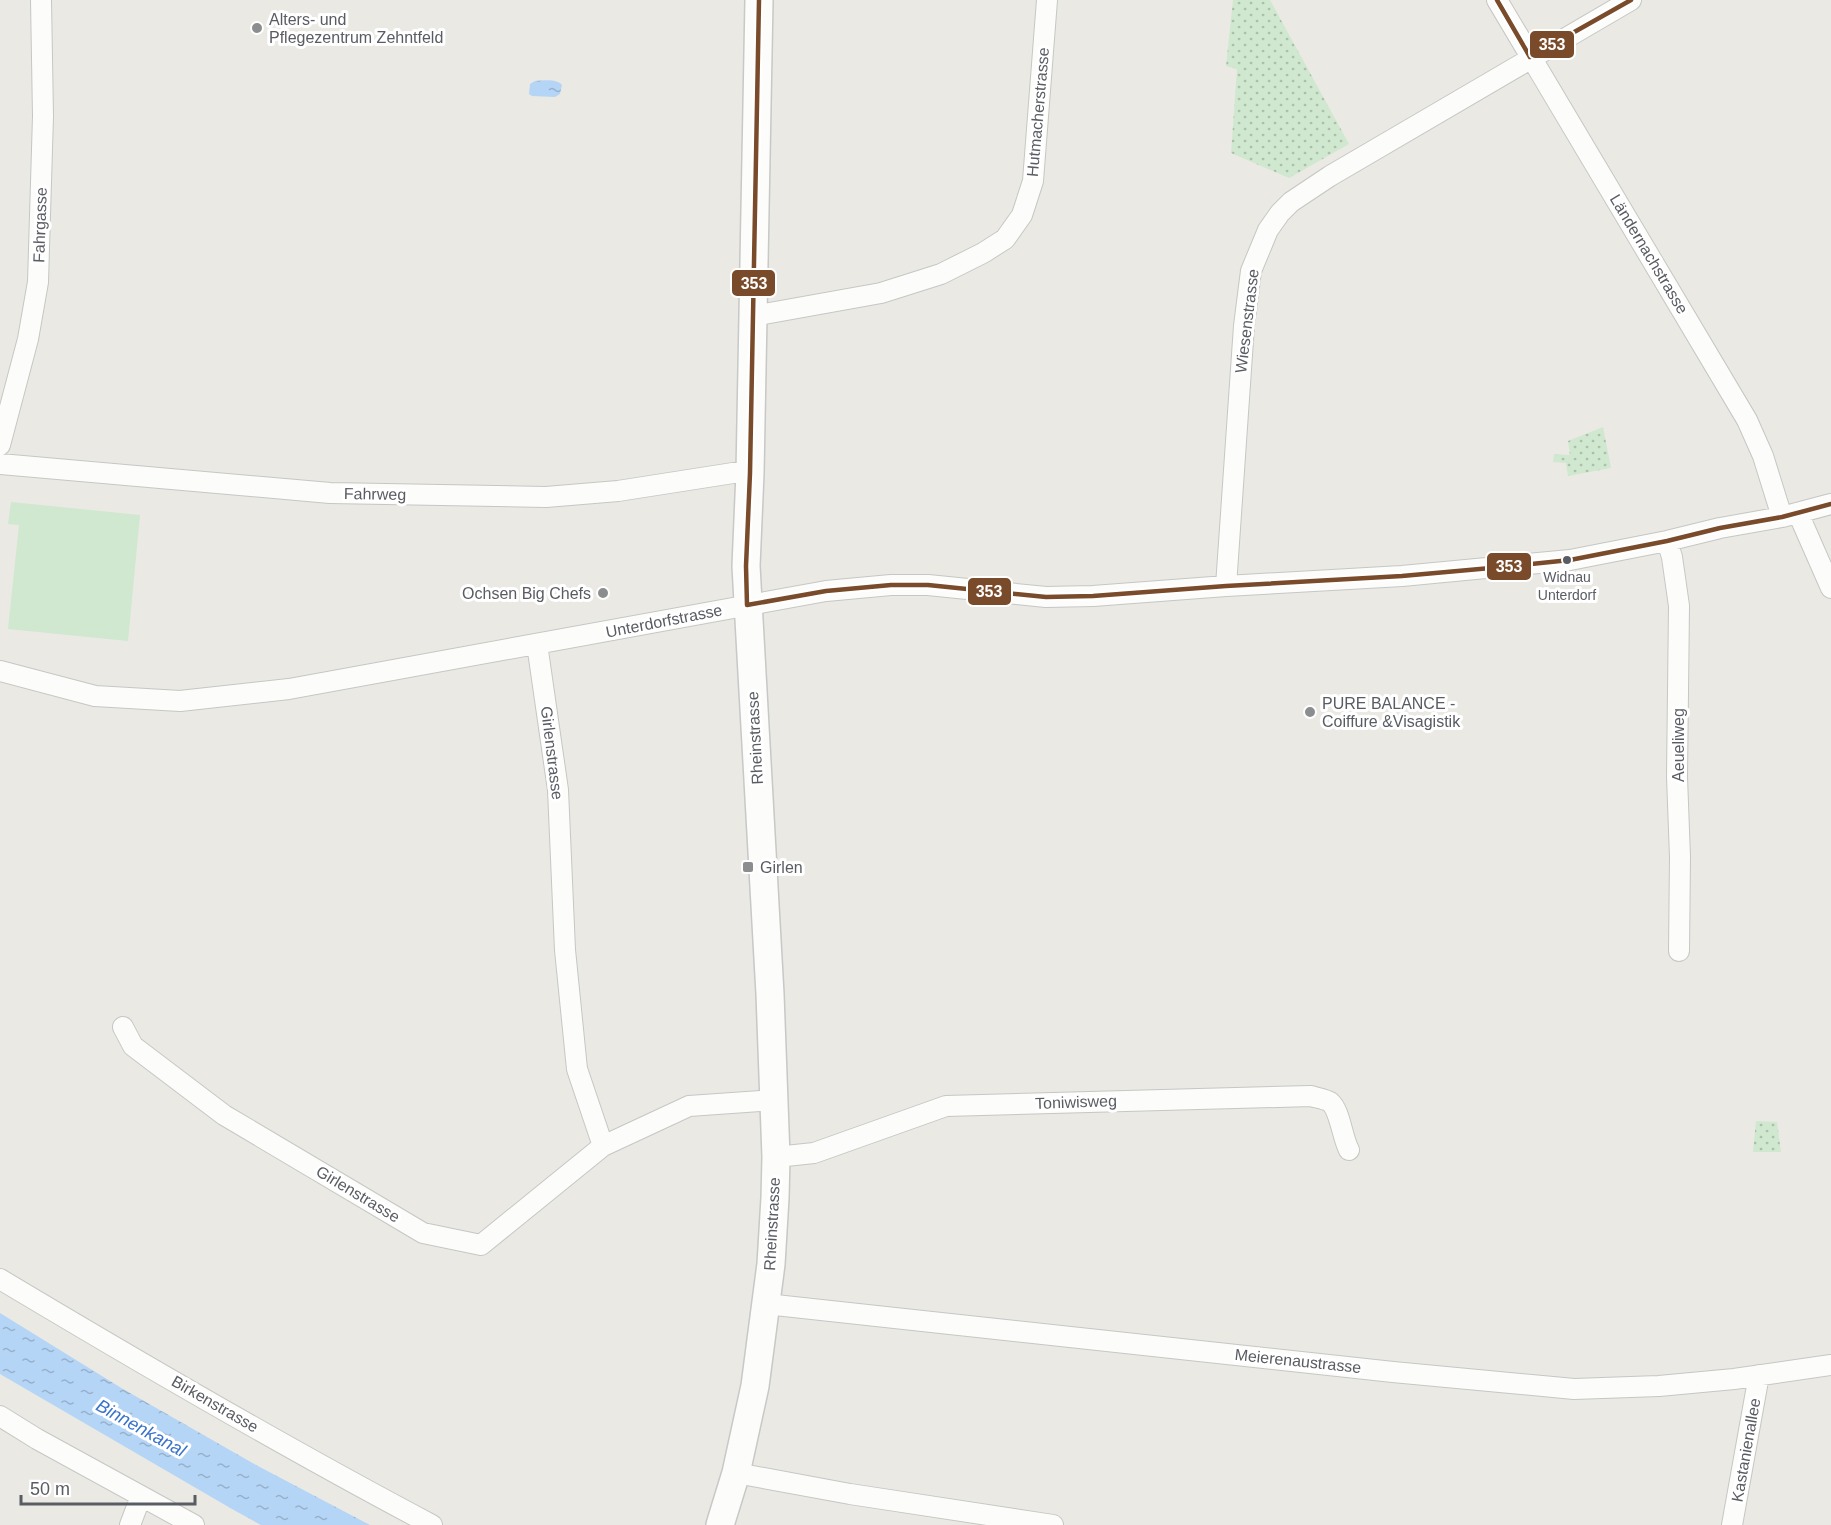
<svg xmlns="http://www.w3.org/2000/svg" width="1831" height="1525" font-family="Helvetica,sans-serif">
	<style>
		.grass { fill: #d0e8cf }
		.park { fill: url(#park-dots) }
		.water { fill: url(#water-ripples) }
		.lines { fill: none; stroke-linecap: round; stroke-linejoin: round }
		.street-casing { stroke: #c6c7c5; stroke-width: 22 }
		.secondary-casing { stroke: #c7c8c7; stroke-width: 30 }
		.street { stroke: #fcfcfb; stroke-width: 20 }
		.secondary { stroke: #fcfcfb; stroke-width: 27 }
		.bus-1-casing { stroke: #fff; stroke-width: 9 }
		.bus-1 { stroke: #7a4b2a; stroke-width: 4.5 }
		.poi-dot { fill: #8c8d8f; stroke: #fff; stroke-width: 2 }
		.bus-dot { fill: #595c62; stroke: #fff; stroke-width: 2 }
		.labels { text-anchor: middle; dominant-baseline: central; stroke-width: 6; stroke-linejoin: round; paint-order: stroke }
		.bus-label { font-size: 14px; fill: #595c62; stroke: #fff }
		.poi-label { font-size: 16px; fill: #595c62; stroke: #fff; text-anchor: start }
		.street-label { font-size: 16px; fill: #595c62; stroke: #fff }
		.water-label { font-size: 18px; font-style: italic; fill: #3a73c9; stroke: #fff }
		.line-badge { stroke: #fff; stroke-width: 2 }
		.badge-label { font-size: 16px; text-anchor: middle; font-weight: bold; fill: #fff }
	</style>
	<defs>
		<pattern id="park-dots" width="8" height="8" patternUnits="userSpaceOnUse" patternTransform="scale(1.5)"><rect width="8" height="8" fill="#d0e8cf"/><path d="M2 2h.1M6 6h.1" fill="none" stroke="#acbfab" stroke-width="1.8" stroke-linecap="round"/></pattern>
		<pattern id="water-ripples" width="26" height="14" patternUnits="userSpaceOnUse" patternTransform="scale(1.5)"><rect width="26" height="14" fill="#b5d5f7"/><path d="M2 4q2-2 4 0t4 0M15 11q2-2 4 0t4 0" fill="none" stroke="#96b0cb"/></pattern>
	</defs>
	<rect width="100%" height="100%" fill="#eae9e3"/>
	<!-- grass -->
	<path class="grass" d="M 11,502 L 140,515 L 128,641 L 8,629 L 19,525 L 8,524 Z"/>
	<!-- park -->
	<path class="park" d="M 1233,0 L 1270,0 L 1349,144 L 1289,178 L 1231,153 L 1237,69 L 1226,66 Z
		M 1603,427 L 1611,468 L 1568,476 L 1566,463 L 1553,462 L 1554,454 L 1570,455 L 1568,441 Z
		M 1756,1121 L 1777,1122 L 1781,1152 L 1753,1152 Z"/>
	<!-- water -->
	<path class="water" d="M 535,81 C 544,81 555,78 562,85 L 560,94 L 555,97 L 532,96 L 529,94 L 530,84 Z
		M 0,1313 L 123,1389 L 256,1465 L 370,1525 L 261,1525 L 232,1509 L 0,1374 Z"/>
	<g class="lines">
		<defs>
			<path id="street" d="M 1497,0 L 1747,420 L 1763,456 L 1782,517
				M 753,316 L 881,293 L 941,274 L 983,253 L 1005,239 L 1022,215 L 1033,181 L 1047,0
				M 0,445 L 28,339 L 38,282 L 43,116 L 41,0
				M 0,464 L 330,493 L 546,497 L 618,491 L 733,473 L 750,473
				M 1798,513 L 1831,588
				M 1667,541 L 1672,557 L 1679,606 L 1677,777 L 1680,857 L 1679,951
				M 1226,586 L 1244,326 L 1251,271 L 1268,230 L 1280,213 L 1291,202 L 1330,176 L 1631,0
				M 537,644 L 558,790 L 565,950 L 577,1069 L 603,1146
				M 0,671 L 95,696 L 180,701 L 289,689 L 826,591 L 891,585 L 928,585 L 1046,597 L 1093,596 L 1226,586 L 1402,576 L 1570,560 L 1667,541 L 1720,528 L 1782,517 L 1831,504
				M 123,1027 L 133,1046 L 224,1115 L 423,1233 L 481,1245 L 603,1146 L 689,1106 L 774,1100
				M 776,1157 L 814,1153 L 946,1106 L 1311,1096 C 1317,1098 1325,1099 1330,1102 C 1340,1110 1342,1137 1349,1150
				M 0,1279 C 142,1364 286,1448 432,1525
				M 766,1304 L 1393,1372 L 1574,1389 L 1659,1386 L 1734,1379 L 1831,1365
				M 0,1416 L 37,1439 L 194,1525
				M 736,1473 L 850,1494 L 1053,1525
				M 130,1525 L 141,1496
				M 1732,1525 L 1759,1375"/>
			<path id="secondary" d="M 720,1525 L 736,1473 L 755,1386 L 771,1264 L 775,1198 L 776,1157 L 770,994 L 746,566 L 750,473 L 759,0"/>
		</defs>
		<!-- street casing -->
		<use href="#street" class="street-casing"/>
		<!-- secondary casing -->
		<use href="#secondary" class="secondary-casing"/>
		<!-- street -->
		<use href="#street" class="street"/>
		<!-- secondary -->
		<use href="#secondary" class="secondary"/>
		<defs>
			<path id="bus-1" d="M 759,0 L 750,473 L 746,566 L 747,605 L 826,591 L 891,585 L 928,585 L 1046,597 L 1093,596 L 1226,586 L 1402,576 L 1502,567 L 1570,560 L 1667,541 L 1720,528 L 1782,517 L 1831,504
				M 1497,0 L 1530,57 L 1631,0"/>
		</defs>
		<!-- bus-1 casing -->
		<use href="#bus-1" class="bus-1-casing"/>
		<!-- bus-1 -->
		<use href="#bus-1" class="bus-1"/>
	</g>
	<!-- markers -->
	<g class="poi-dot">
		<circle cx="257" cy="28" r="6"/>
		<circle cx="603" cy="593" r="6"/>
		<circle cx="1310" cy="712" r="6"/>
		<rect x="742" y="861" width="12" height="12" rx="3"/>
	</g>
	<circle class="bus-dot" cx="1567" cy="560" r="5"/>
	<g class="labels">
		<!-- bus labels -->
		<g class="bus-label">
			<text x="1567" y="577">Widnau<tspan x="1567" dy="18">Unterdorf</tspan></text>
		</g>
		<!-- poi labels -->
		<g class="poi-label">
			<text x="269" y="19">Alters- und<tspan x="269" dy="18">Pflegezentrum Zehntfeld</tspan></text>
			<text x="591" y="593" text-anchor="end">Ochsen Big Chefs</text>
			<text x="1322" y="703">PURE BALANCE -<tspan x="1322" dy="18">Coiffure &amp;Visagistik</tspan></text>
			<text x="760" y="867">Girlen</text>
		</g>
		<!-- street labels -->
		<g class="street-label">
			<text transform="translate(1038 112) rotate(-85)">Hutmacherstrasse</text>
			<text transform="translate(40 225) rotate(-88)">Fahrgasse</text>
			<text transform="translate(1649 254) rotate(59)">Ländernachstrasse</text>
			<text transform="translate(1247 321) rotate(-83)">Wiesenstrasse</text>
			<text transform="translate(375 494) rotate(1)">Fahrweg</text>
			<text transform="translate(664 621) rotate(-11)">Unterdorfstrasse</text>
			<text transform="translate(755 738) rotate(-93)">Rheinstrasse</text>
			<text transform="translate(1678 745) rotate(-90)">Aeueliweg</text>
			<text transform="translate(552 753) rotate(83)">Girlenstrasse</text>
			<text transform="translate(1076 1102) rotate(-2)">Toniwisweg</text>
			<text transform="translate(358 1194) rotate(31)">Girlenstrasse</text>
			<text transform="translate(772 1224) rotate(-87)">Rheinstrasse</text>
			<text transform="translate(1298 1361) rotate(6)">Meierenaustrasse</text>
			<text transform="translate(215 1404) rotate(30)">Birkenstrasse</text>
			<text transform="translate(1746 1450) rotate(-80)">Kastanienallee</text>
		</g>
		<!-- water labels -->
		<g class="water-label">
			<text transform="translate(141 1428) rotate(29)">Binnenkanal</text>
		</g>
	</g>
	<g class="line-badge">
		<rect x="1529" y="30" width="46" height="29" rx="6" fill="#7a4b2a"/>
		<rect x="731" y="269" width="45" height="28" rx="6" fill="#7a4b2a"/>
		<rect x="1486" y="552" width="46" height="29" rx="6" fill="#7a4b2a"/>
		<rect x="967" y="577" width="45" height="29" rx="6" fill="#7a4b2a"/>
	</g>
	<g class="badge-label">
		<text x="1552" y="50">353</text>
		<text x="754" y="289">353</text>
		<text x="1509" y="572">353</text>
		<text x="989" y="597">353</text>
	</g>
	<!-- scale -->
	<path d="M21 1495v9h174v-9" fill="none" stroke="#595c62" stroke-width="3"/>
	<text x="30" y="1495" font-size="18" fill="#595c62" stroke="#ffffff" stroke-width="4.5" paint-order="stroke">50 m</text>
</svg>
